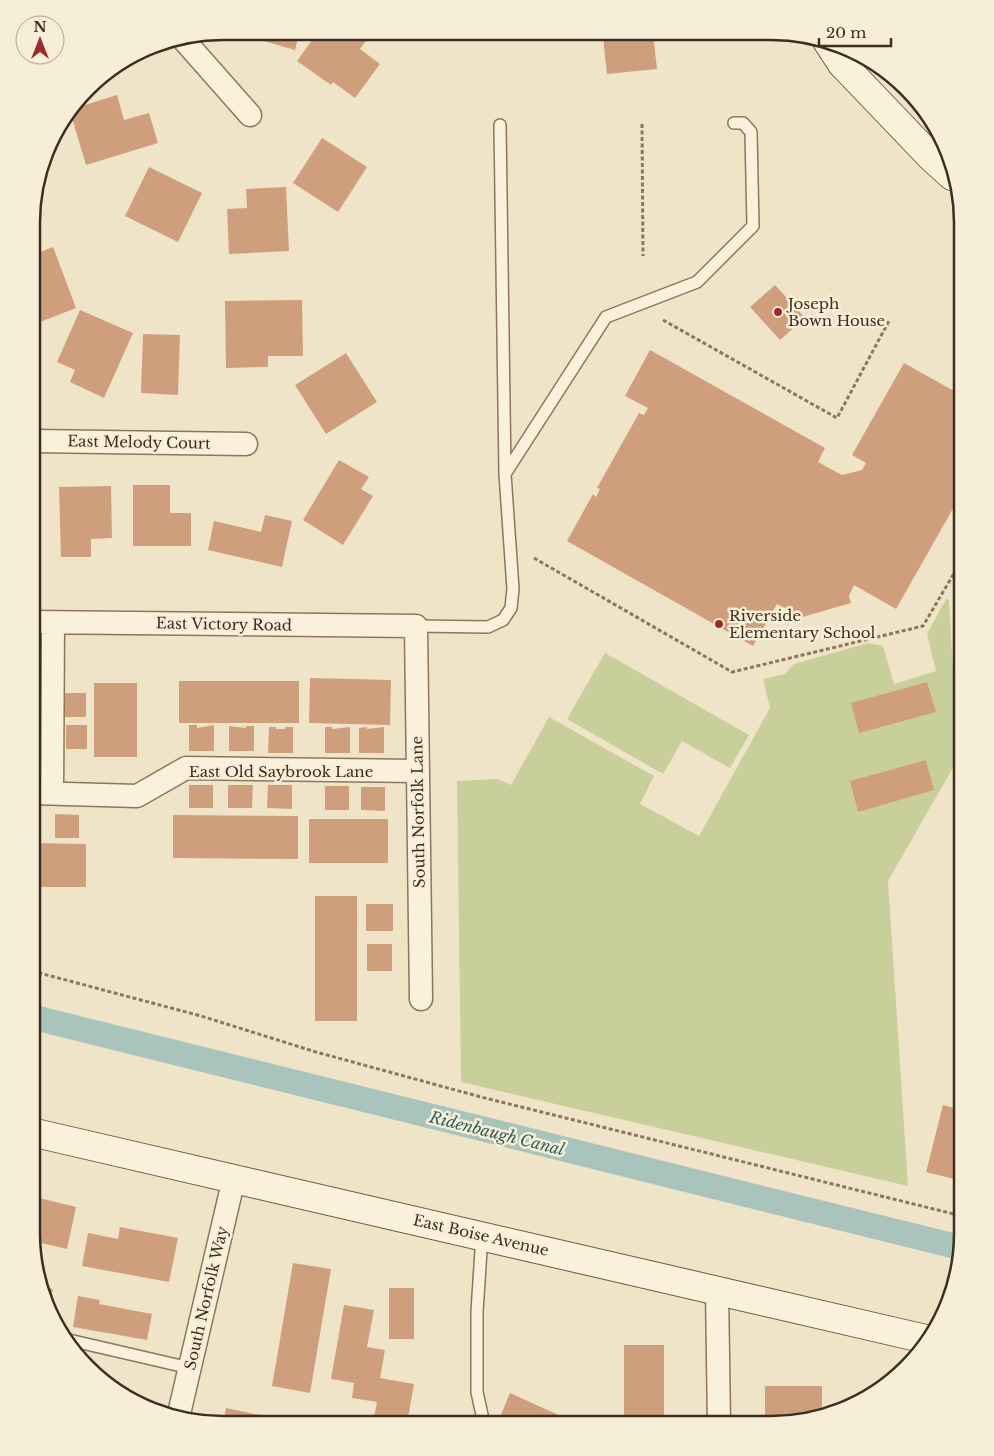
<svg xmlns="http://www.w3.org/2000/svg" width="994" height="1456" font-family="'Libre Baskerville',serif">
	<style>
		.green { fill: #c9cf9b }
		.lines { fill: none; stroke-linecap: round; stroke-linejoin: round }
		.canal { stroke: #a9c4bc; stroke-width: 25 }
		.building { fill: #cf9f7d }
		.lane-casing { stroke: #8d765c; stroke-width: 14 }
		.street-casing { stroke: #8d765c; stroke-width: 25 }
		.secondary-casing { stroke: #6f573f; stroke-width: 30 }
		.path { stroke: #8d765c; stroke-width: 3; stroke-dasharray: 4 2.5; stroke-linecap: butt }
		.lane { stroke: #faf1dc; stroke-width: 11 }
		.street { stroke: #faf1dc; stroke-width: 22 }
		.secondary { stroke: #faf1dc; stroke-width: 28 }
		.poi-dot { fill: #9e2a2b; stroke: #f7eed8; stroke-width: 2 }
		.labels { text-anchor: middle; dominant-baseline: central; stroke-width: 5; stroke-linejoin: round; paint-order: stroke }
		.poi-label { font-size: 15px; fill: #3d2e20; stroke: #f7eed8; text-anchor: start }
		.street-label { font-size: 15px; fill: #3d2e20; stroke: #f7eed8 }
		.water-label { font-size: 16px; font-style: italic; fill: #2f5d5a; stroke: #f7eed8 }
		.rim { fill: none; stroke: #3d2e20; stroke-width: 2.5 }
	</style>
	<rect width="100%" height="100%" fill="#f0e4c8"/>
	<!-- green -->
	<path class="green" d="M 946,599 L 949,600 L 958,759 L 888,881 L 908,1186 L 461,1082 L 457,781 L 497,779 L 511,785 L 549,717 L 654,776 L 640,804 L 699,836 L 770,708 L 763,679 L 785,674 L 794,664 L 868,643 L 883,646 L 894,684 L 936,671 L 927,634 Z
		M 605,653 L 749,735 L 730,768 L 682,741 L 663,774 L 567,719 Z"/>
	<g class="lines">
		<!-- canal -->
		<path class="canal" d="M 32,1017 L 962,1248"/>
	</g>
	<!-- building -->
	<path class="building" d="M 229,31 L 300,31 L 295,50 Z
		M 318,32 L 373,32 L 360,49 L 380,64 L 355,98 L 333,82 L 331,85 L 297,61 Z
		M 609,32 L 653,33 L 657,69 L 607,74 L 603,38 L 609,37 Z
		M 117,95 L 124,120 L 149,113 L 158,143 L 86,165 L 70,111 L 72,109 Z
		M 322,138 L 367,167 L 338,212 L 293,183 Z
		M 149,167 L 202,193 L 178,242 L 125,216 Z
		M 286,187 L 289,251 L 229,254 L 227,209 L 247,208 L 246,189 Z
		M 53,247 L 76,308 L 40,322 L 33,302 L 33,255 Z
		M 775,285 L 805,318 L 780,340 L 750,307 Z
		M 302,300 L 303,356 L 268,356 L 268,367 L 226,368 L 225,301 Z
		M 80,310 L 133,333 L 104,398 L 70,382 L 75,370 L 57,362 Z
		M 143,334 L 180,335 L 178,395 L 141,393 Z
		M 650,350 L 825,448 L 818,462 L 842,475 L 862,470 L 866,463 L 852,455 L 904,363 L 963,396 L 963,491 L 896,609 L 854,585 L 849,596 L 851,603 L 792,620 L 790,611 L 777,604 L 753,646 L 567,541 L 593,494 L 596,497 L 600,489 L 597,488 L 639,413 L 644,415 L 648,408 L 625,396 Z
		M 346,353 L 377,402 L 326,434 L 295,385 Z
		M 339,460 L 369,477 L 361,489 L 373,496 L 343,545 L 303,520 Z
		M 133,485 L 170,485 L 170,513 L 191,513 L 191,546 L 133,546 Z
		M 111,486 L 112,538 L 91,539 L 91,557 L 61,557 L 59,487 Z
		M 265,515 L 292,521 L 282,567 L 208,550 L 214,521 L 261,532 Z
		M 310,678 L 391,680 L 390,725 L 309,723 Z
		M 179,681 L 299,681 L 299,723 L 179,723 Z
		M 927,682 L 936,712 L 859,733 L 851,703 Z
		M 94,683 L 137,683 L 137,757 L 94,757 Z
		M 65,693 L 86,693 L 86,717 L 65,717 Z
		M 66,725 L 87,725 L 87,749 L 66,749 Z
		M 189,725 L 197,725 L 197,728 L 214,725 L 214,751 L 189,751 Z
		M 229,726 L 246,728 L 246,726 L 254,726 L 254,751 L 229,751 Z
		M 269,727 L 276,727 L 276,729 L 285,729 L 285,727 L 293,727 L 293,753 L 268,753 Z
		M 325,727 L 332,727 L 332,729 L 350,727 L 350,753 L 325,753 Z
		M 367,727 L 367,729 L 384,727 L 384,753 L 359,753 L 359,728 Z
		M 926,760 L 934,790 L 858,812 L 850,781 Z
		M 189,785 L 213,785 L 213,808 L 189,808 Z
		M 228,785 L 253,785 L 252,808 L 228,808 Z
		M 268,785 L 292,785 L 292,809 L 267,808 Z
		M 325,786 L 349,786 L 349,810 L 325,810 Z
		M 361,787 L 385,787 L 385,811 L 361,810 Z
		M 32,814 L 40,814 L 40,837 L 32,837 Z
		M 55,814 L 79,815 L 79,838 L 55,838 Z
		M 173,815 L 298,816 L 298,859 L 173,858 Z
		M 309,819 L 388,819 L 388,863 L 309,863 Z
		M 32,843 L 86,844 L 86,887 L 32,887 Z
		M 315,896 L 357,896 L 357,1021 L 315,1021 Z
		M 366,904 L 393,904 L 393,931 L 366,931 Z
		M 367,944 L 392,944 L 392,971 L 367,971 Z
		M 943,1105 L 962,1110 L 962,1181 L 926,1172 Z
		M 31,1196 L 76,1207 L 67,1249 L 33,1241 L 31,1233 Z
		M 120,1227 L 178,1238 L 169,1282 L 82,1266 L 88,1233 L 118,1239 Z
		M 293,1263 L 331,1269 L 310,1393 L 272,1386 Z
		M 44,1287 L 53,1289 L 49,1308 L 45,1293 Z
		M 389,1288 L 414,1288 L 414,1339 L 389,1339 Z
		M 78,1296 L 100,1300 L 99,1304 L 152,1314 L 147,1340 L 73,1327 Z
		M 344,1305 L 374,1310 L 367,1347 L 385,1350 L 380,1378 L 414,1384 L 407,1424 L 374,1418 L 377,1402 L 352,1398 L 354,1383 L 331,1379 Z
		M 624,1345 L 664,1345 L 664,1424 L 624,1424 Z
		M 108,1386 L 135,1392 L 133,1401 Z
		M 765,1386 L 822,1386 L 822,1413 L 771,1425 L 765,1425 Z
		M 510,1393 L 574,1422 L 573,1424 L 497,1424 Z
		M 226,1408 L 274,1418 L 273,1423 L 223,1423 Z"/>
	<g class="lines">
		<defs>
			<path id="lane" d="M 505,474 L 606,317 L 697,282 L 753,226 L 751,132 L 743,123 L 734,123
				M 416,626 L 488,627 L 503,620 L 511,608 L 513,589 L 505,474 L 500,125
				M 482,1235 L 477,1312 L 477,1392 L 484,1424
				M 69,1340 L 190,1368"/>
			<path id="street" d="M 182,38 L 250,115
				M 33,441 L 246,444
				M 32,622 L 416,626 L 421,999
				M 32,793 L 137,796 L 186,768 L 417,771
				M 52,793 L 53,623
				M 717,1290 L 719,1425
				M 178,1418 L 234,1178"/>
			<path id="secondary" d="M 827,41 L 842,64 L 931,157 L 952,176
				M 31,1132 L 930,1340"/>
		</defs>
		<!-- lane casing -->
		<use href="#lane" class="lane-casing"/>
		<!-- street casing -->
		<use href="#street" class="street-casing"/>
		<!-- secondary casing -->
		<use href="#secondary" class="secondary-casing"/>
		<!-- path -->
		<path class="path" d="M 642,124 L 643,256
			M 663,320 L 837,418 L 890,319
			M 534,558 L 732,672 L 923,626 L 963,558
			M 32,971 L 201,1016 L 316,1052 L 481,1097 L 962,1216"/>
		<!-- lane -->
		<use href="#lane" class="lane"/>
		<!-- street -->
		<use href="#street" class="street"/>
		<!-- secondary -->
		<use href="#secondary" class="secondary"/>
	</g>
	<!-- markers -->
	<g class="poi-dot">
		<circle cx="778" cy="312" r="5"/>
		<circle cx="719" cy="624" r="5"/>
	</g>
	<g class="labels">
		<!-- poi labels -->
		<g class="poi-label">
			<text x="788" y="303">Joseph<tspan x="788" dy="17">Bown House</tspan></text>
			<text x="729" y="615">Riverside<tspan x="729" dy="17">Elementary School</tspan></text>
		</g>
		<!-- street labels -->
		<g class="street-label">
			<text transform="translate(139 442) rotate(1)">East Melody Court</text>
			<text transform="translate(224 624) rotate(1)">East Victory Road</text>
			<text x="281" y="771">East Old Saybrook Lane</text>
			<text transform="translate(418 812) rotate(-91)">South Norfolk Lane</text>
			<text transform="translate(481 1235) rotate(13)">East Boise Avenue</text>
			<text transform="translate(206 1298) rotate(-77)">South Norfolk Way</text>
		</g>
		<!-- water labels -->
		<g class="water-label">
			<text transform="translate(497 1133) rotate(14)">Ridenbaugh Canal</text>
		</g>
	</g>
	<!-- crop -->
	<path d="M0 0H994V1456H0ZM223 40H771A183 183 0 0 1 954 223V1233A183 183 0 0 1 771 1416H223A183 183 0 0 1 40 1233V223A183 183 0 0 1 223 40Z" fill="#f7eed8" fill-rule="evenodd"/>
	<path class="rim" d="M223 40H771A183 183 0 0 1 954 223V1233A183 183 0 0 1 771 1416H223A183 183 0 0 1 40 1233V223A183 183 0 0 1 223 40Z"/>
	<!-- north arrow -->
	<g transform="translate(40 40)"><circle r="24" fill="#f7eed8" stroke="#ada18e"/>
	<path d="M0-4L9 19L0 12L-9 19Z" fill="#9e2a2b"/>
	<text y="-8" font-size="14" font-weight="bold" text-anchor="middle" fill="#3d2e20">N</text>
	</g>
	<!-- scale -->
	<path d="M819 38v8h72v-8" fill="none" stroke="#3d2e20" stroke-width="2.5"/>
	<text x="826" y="38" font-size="15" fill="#3d2e20" stroke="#f7eed8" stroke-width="4" paint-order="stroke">20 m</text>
</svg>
